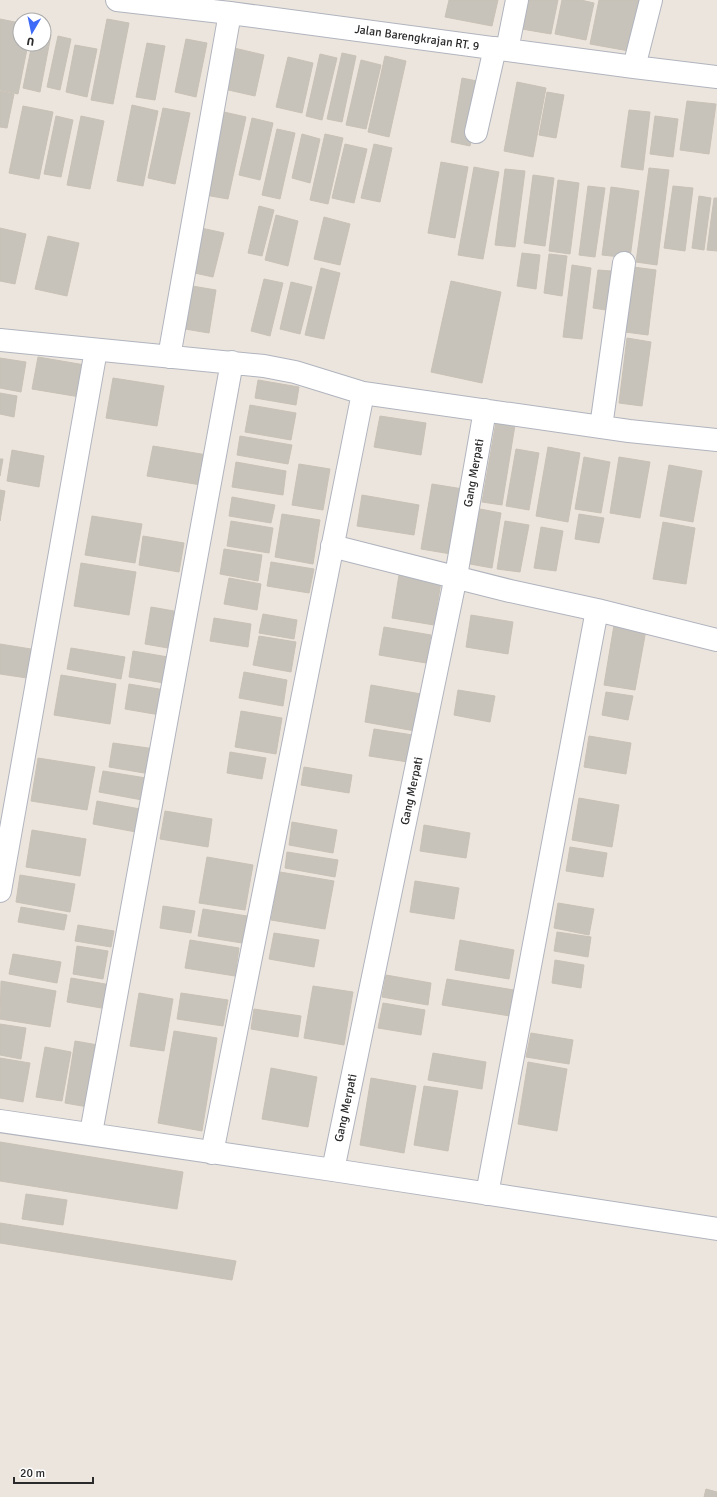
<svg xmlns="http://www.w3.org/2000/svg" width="717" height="1497" font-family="Signika,sans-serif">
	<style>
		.building { fill: #c7c3bb; stroke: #c8c1b6 }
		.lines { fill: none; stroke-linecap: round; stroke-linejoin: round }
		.minor-casing { stroke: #b0b4be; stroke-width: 24 }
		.minor { stroke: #fff; stroke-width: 22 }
		.labels { text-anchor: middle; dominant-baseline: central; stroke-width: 3; stroke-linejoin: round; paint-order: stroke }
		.street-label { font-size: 12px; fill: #2a2a2a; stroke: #fff }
	</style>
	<rect width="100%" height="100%" fill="#ece5dd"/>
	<!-- building -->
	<path class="building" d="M 449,0 L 498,0 L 492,26 L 445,17 Z
		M 521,0 L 558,0 L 551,34 L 516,28 Z
		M 562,0 L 581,0 L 594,3 L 586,40 L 555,34 Z
		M 599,0 L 639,0 L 629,51 L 590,44 Z
		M 0,19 L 20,23 L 20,44 L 28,44 L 18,94 L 0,90 Z
		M 107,19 L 129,23 L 113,104 L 91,100 Z
		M 44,33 L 51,35 L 40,92 L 23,88 L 32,44 L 44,44 Z
		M 58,36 L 71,39 L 60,90 L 47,87 Z
		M 186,39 L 207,43 L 196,97 L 175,92 Z
		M 147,43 L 165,46 L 155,100 L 136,97 Z
		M 75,45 L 97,49 L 87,97 L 66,92 Z
		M 234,48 L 264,55 L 255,96 L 224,89 Z
		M 342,53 L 356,56 L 342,122 L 327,119 Z
		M 320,54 L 337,58 L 322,120 L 306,116 Z
		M 385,56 L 406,61 L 389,137 L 368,132 Z
		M 288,57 L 313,63 L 302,113 L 276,107 Z
		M 361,60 L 381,65 L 366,129 L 346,125 Z
		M 462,78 L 482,82 L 470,146 L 451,142 Z
		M 517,82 L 546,88 L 533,157 L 504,151 Z
		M 0,91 L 14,94 L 7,128 L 0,127 Z
		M 547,92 L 564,95 L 556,138 L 539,135 Z
		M 687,101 L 716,104 L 709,154 L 680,150 Z
		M 132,105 L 158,111 L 143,186 L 117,181 Z
		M 23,106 L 53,112 L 39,179 L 9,173 Z
		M 163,108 L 190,113 L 175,184 L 148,178 Z
		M 629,110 L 650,112 L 643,170 L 621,167 Z
		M 224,112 L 246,117 L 228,199 L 205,195 Z
		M 56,116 L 73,120 L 61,177 L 44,174 Z
		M 81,116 L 104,121 L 90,189 L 67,185 Z
		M 655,116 L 678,119 L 673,157 L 650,154 Z
		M 252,118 L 273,123 L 260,180 L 239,175 Z
		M 277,129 L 295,133 L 280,199 L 262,195 Z
		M 302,134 L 320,139 L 310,183 L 292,178 Z
		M 325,134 L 343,138 L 328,204 L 310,200 Z
		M 345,144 L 367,149 L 354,203 L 332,198 Z
		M 374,144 L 392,148 L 380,202 L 361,198 Z
		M 441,162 L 468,167 L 455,238 L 428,233 Z
		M 474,167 L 499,172 L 483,259 L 458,255 Z
		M 649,168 L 669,170 L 657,265 L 636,262 Z
		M 505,169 L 525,171 L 515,247 L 495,245 Z
		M 533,175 L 554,178 L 545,246 L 524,243 Z
		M 558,180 L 579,183 L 570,254 L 549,251 Z
		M 588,186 L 605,188 L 595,257 L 579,255 Z
		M 673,186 L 693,188 L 685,251 L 664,248 Z
		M 611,187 L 639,191 L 630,258 L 602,255 Z
		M 699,196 L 711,198 L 704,250 L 692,248 Z
		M 714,198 L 717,198 L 717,251 L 707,250 Z
		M 259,206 L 274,210 L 262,256 L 248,253 Z
		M 276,215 L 298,221 L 288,266 L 265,260 Z
		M 324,217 L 350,224 L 340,265 L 314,259 Z
		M 0,228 L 26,234 L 15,284 L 0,281 Z
		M 201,228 L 224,233 L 213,277 L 190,272 Z
		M 48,236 L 79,243 L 67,296 L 35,289 Z
		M 522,253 L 540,255 L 536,289 L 517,286 Z
		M 549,254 L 567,256 L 562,296 L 544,293 Z
		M 572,265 L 591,268 L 582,339 L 563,337 Z
		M 633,267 L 656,270 L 648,335 L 625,332 Z
		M 321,268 L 340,273 L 324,339 L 305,335 Z
		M 598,270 L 611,271 L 606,310 L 593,308 Z
		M 264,279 L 283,283 L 270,336 L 251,331 Z
		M 451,281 L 501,292 L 482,383 L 431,372 Z
		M 291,282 L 312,287 L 300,334 L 280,329 Z
		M 192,286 L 216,290 L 209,333 L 185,329 Z
		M 627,338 L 651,342 L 642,406 L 619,403 Z
		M 38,357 L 85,365 L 80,397 L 32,389 Z
		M 0,358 L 26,362 L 21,392 L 0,388 Z
		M 113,378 L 164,386 L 157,426 L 106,418 Z
		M 258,380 L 299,387 L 296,405 L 255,398 Z
		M 0,393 L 17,396 L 14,417 L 0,414 Z
		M 250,405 L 296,413 L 291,440 L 245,432 Z
		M 380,416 L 426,423 L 421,455 L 374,447 Z
		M 496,422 L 515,425 L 502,505 L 482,502 Z
		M 240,436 L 292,445 L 288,464 L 237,455 Z
		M 153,446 L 207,455 L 201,485 L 147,476 Z
		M 548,447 L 580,453 L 568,522 L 536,516 Z
		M 516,449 L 539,453 L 529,510 L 506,506 Z
		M 12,450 L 44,456 L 39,487 L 7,481 Z
		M 584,457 L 610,462 L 601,513 L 575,509 Z
		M 619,457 L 650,462 L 640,518 L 610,513 Z
		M 0,459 L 3,459 L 0,476 Z
		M 236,462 L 286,471 L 283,495 L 232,487 Z
		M 299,464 L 330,469 L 323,510 L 292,505 Z
		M 669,465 L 702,471 L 693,522 L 660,516 Z
		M 432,484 L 463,489 L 451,554 L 421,549 Z
		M 0,490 L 5,491 L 0,521 Z
		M 362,495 L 419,505 L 414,535 L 357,526 Z
		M 232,497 L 275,505 L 271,523 L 229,516 Z
		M 480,509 L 501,513 L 492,568 L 470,564 Z
		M 282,514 L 320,520 L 313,564 L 275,557 Z
		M 579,514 L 604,518 L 599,543 L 575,539 Z
		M 92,516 L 142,524 L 135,563 L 85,555 Z
		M 231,521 L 273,528 L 269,553 L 227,546 Z
		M 505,521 L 529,525 L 520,572 L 497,569 Z
		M 663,522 L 695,528 L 686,584 L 653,579 Z
		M 541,527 L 563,531 L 556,571 L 534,568 Z
		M 143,536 L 184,543 L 179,572 L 139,565 Z
		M 224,549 L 262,555 L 258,581 L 220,574 Z
		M 271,562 L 314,569 L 309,593 L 267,586 Z
		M 81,563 L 136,572 L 129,615 L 74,606 Z
		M 399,575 L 441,582 L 434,625 L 392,618 Z
		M 229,578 L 261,584 L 257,610 L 224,604 Z
		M 151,607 L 174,611 L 168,648 L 145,644 Z
		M 263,614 L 297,620 L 294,639 L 259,633 Z
		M 471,615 L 513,622 L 508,654 L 466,647 Z
		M 214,618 L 251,624 L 248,647 L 210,641 Z
		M 614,625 L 646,630 L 635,690 L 604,685 Z
		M 384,627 L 431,635 L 426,663 L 379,655 Z
		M 259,636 L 296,642 L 291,672 L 253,665 Z
		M 0,644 L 31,649 L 27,678 L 0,674 Z
		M 71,648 L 125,657 L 121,679 L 67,669 Z
		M 133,651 L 168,657 L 164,683 L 129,677 Z
		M 244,672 L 287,680 L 283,706 L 239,698 Z
		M 61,675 L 116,684 L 110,724 L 54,715 Z
		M 129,684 L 165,690 L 160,715 L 125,709 Z
		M 371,685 L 421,694 L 415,731 L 365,722 Z
		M 458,690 L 495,696 L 490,722 L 454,715 Z
		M 606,692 L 633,696 L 628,720 L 602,715 Z
		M 241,711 L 282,718 L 276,754 L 235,747 Z
		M 374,729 L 413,735 L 408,762 L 369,756 Z
		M 589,736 L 631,743 L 626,774 L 584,767 Z
		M 113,743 L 155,749 L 150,774 L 109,767 Z
		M 230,752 L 266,758 L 262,779 L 227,773 Z
		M 38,758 L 95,767 L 87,810 L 31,801 Z
		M 304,767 L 352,775 L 349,793 L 301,785 Z
		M 103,771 L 146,778 L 142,800 L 99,792 Z
		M 579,798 L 619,805 L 612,847 L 572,840 Z
		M 97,801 L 140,809 L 136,832 L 93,824 Z
		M 165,811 L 212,819 L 208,847 L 160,839 Z
		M 292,822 L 337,830 L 333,853 L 289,845 Z
		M 424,825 L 470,833 L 466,858 L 420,851 Z
		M 32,830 L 86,839 L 80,876 L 26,867 Z
		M 570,847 L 607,853 L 603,877 L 566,871 Z
		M 287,852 L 338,860 L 335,877 L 285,868 Z
		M 207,857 L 253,865 L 245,910 L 199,903 Z
		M 280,872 L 334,881 L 325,929 L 271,920 Z
		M 20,875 L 75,884 L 70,912 L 16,902 Z
		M 415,881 L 459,888 L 454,919 L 410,912 Z
		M 558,903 L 594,909 L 589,935 L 554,928 Z
		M 163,906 L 195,911 L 191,933 L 160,928 Z
		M 21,907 L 67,915 L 64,930 L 18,922 Z
		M 203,909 L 247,916 L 242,943 L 198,936 Z
		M 78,925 L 114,931 L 111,947 L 75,941 Z
		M 557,932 L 591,937 L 588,957 L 554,951 Z
		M 274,933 L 319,940 L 314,967 L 269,959 Z
		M 190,940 L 239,948 L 235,976 L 185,968 Z
		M 460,940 L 514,950 L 509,979 L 455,970 Z
		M 77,946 L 108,951 L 103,979 L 73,974 Z
		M 13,954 L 61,962 L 57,983 L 9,974 Z
		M 555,960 L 584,965 L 581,988 L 552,983 Z
		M 386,975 L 431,983 L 428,1005 L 382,997 Z
		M 71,978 L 111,985 L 107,1009 L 67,1002 Z
		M 447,979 L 514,990 L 510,1016 L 442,1005 Z
		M 1,981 L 56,991 L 50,1027 L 0,1019 Z
		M 313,986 L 353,992 L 344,1045 L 304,1038 Z
		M 139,993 L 173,999 L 164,1051 L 130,1046 Z
		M 181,993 L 228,1000 L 223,1026 L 177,1019 Z
		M 383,1003 L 425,1010 L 421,1035 L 378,1028 Z
		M 254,1009 L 301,1016 L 298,1037 L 251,1029 Z
		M 0,1024 L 26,1028 L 21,1059 L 0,1055 Z
		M 174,1031 L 217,1038 L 202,1131 L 158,1123 Z
		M 531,1033 L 573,1040 L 569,1064 L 526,1057 Z
		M 75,1041 L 98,1045 L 88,1107 L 65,1103 Z
		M 45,1047 L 71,1052 L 62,1101 L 36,1097 Z
		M 433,1053 L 486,1062 L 482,1089 L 428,1080 Z
		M 0,1058 L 30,1063 L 23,1102 L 0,1098 Z
		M 528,1062 L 567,1069 L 557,1131 L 518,1124 Z
		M 271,1068 L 317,1077 L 308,1127 L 262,1119 Z
		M 371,1078 L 416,1086 L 404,1153 L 360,1145 Z
		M 424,1086 L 458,1091 L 448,1151 L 414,1145 Z
		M 0,1142 L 183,1172 L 177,1209 L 0,1181 Z
		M 26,1194 L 67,1200 L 63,1225 L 22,1219 Z
		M 0,1223 L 236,1261 L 232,1280 L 0,1243 Z
		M 706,1489 L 717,1492 L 717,1497 L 704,1497 Z"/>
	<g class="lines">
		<defs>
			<path id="minor" d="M 117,0 L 230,13 L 634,67 L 717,77
				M 507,50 L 517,0
				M 634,67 L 651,0
				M 476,132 L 495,48
				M 0,340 L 264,366 L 295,372 L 363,393 L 629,431 L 717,440
				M 169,357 L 230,13
				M 601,427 L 624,263
				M 332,546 L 510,591 L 597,610 L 717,640
				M 0,891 L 96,350
				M 0,1121 L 333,1170 L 717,1229
				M 91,1133 L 232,362
				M 212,1153 L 363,393
				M 333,1170 L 456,576 L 485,410
				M 487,1194 L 597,610"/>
		</defs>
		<!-- minor casing -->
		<use href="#minor" class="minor-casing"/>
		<!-- minor -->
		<use href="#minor" class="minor"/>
	</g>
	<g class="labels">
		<!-- street labels -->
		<g class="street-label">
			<text transform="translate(417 38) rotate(8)">Jalan Barengkrajan RT. 9</text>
			<text transform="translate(474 473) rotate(-80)">Gang Merpati</text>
			<text transform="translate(412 791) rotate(-78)">Gang Merpati</text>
			<text transform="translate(346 1108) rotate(-78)">Gang Merpati</text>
		</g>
	</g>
	<!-- north arrow -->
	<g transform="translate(32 32) rotate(189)"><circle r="19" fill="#ffffff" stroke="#aaaaaa"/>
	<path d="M0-3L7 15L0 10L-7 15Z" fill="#3e6af8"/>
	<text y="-6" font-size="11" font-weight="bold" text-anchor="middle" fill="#2a2a2a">U</text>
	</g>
	<!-- scale -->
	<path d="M14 1477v6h79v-6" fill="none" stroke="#2a2a2a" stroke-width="2"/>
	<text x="20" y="1477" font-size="12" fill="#2a2a2a" stroke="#ffffff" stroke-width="3" paint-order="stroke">20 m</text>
</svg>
